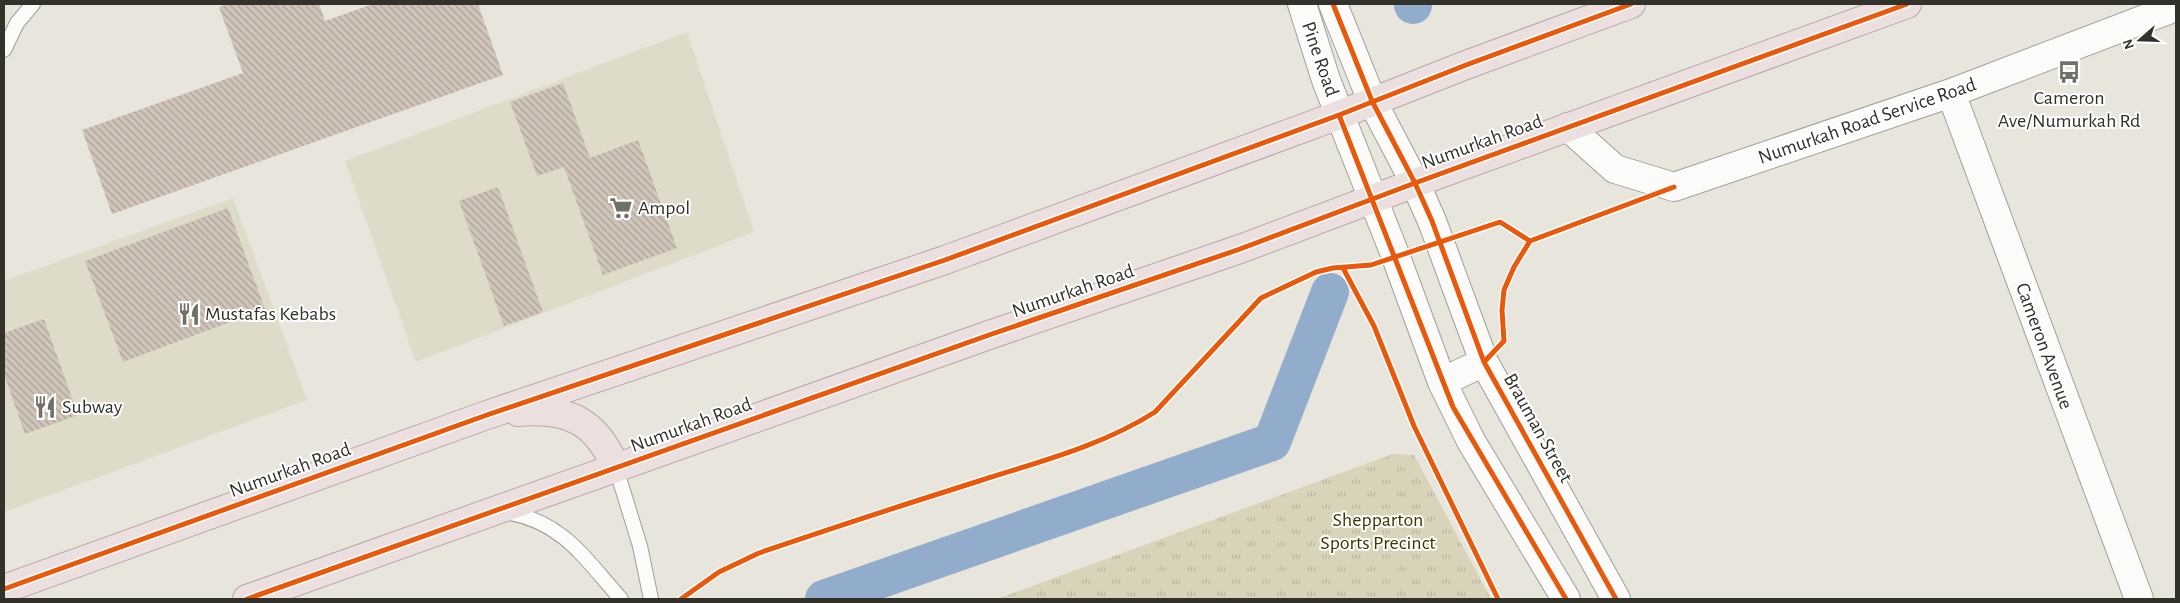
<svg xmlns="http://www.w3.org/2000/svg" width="2180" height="603" font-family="'Alegreya Sans',sans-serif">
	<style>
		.built { fill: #dedbc9 }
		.park { fill: url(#park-tufts) }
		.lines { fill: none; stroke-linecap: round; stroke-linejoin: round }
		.canal { stroke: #92accb; stroke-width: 38 }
		.building { fill: url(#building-back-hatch) }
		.service-casing { stroke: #a09f98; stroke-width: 16 }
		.minor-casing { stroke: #a09f98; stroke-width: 30 }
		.tertiary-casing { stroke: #a09f98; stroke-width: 30 }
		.trunk-casing { stroke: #b9a7a7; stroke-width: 30 }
		.service { stroke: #fbfbfa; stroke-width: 14 }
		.minor { stroke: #fbfbfa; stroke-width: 28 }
		.tertiary { stroke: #fbfbfa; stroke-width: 28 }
		.trunk { stroke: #ecdfe0; stroke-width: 28 }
		.cycleway-casing { stroke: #fff; stroke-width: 8 }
		.cycleway { stroke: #e8590c; stroke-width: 5 }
		.labels { text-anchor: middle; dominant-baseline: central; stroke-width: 4; stroke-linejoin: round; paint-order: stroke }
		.street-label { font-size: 20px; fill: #32312a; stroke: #fff }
		.poi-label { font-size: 20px; fill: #32312a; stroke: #fff; text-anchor: start }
		.park-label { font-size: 20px; fill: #3f3500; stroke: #fff }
	</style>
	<defs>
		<pattern id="park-tufts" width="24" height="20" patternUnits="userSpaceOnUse" patternTransform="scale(1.25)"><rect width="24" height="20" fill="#d9d3b9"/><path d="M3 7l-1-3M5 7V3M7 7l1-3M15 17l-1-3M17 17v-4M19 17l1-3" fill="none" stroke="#bbb69f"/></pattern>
		<pattern id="building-back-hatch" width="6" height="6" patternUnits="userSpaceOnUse" patternTransform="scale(1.25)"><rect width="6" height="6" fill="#d1c5ba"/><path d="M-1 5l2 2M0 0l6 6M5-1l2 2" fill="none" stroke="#aaa197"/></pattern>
	</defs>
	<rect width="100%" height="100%" fill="#e7e5dc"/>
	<!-- built -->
	<path class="built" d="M 687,32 L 754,232 L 416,362 L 345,161 Z
		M 233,198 L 307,400 L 4,512 L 4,281 Z"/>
	<!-- park -->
	<path class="park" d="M 1393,454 L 1414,455 L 1491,599 L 997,599 Z"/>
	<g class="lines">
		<!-- canal -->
		<path class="canal" d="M 1413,4 L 1413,5
			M 824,599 L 1272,442 L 1330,292"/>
	</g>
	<!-- building -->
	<path class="building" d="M 227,4 L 319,4 L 325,21 L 373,4 L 478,4 L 503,75 L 112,214 L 82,130 L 243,73 L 219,7 Z
		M 563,83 L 590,158 L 638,140 L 677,248 L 603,275 L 564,167 L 537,176 L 510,102 Z
		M 498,187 L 543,312 L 504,326 L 459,201 Z
		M 228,208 L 265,309 L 123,362 L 85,261 Z
		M 44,319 L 78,415 L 25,434 L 4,374 L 4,333 Z"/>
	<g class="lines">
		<defs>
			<path id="service" d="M 4,50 L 17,23 L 33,4
				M 616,468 L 640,546 L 651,599
				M 505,512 C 563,521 585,559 621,599"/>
			<path id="minor" d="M 1951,93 L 2139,599
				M 1568,127 L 1615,169 L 1674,187 L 1951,93 L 2176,7"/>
			<path id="tertiary" d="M 1302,4 L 1326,80 L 1396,257 L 1442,382 L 1471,441 L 1566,599
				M 1333,4 L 1372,101 L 1415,183 L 1432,221 L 1484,362 L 1616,599
				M 1442,382 L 1484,362"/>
			<path id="trunk" d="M 518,412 C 568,408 596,420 616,468
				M 4,589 L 484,416 L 945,260 L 1339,115 L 1466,65 L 1631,4
				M 247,599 L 989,335 L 1240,249 L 1415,183 L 1907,4"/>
		</defs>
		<!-- service casing -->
		<use href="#service" class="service-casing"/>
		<!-- minor casing -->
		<use href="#minor" class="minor-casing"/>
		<!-- tertiary casing -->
		<use href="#tertiary" class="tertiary-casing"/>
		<!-- trunk casing -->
		<use href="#trunk" class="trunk-casing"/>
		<!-- service -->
		<use href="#service" class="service"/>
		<!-- minor -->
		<use href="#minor" class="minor"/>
		<!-- tertiary -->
		<use href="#tertiary" class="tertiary"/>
		<!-- trunk -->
		<use href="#trunk" class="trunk"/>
		<defs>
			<path id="cycleway" d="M 1333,4 L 1372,101 L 1415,183 L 1432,221 L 1484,362 L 1616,599
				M 1339,115 L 1453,407 L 1566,599
				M 1343,268 L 1374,326 L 1414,426 L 1498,599
				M 1484,362 L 1504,341 L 1502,310 L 1504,290 L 1514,267 L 1530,241 L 1674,187
				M 4,589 L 484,416 L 945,260 L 1339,115 L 1466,65 L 1631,4
				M 247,599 L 989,335 L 1240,249 L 1415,183 L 1907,4
				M 681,599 L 719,572 L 759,553 C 832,528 906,504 979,481 C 1038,462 1102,446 1155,412 L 1261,298 L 1316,272 L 1333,268 L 1371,265 L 1500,222 L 1530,241"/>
		</defs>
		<!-- cycleway casing -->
		<use href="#cycleway" class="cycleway-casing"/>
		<!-- cycleway -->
		<use href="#cycleway" class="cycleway"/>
	</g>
	<!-- icons -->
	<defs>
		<symbol id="bus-bare" viewBox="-9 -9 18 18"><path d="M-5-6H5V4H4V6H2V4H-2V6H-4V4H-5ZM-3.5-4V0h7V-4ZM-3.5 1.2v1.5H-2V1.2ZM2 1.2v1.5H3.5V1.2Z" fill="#717068" stroke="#fff" stroke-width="2.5" paint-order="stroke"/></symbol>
		<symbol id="supermarket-bare" viewBox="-9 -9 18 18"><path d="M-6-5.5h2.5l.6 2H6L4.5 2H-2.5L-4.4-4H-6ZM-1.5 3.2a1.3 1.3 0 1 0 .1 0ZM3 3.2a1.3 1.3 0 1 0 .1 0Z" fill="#717068" stroke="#fff" stroke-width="2.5" paint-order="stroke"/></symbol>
		<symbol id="restaurant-bare" viewBox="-9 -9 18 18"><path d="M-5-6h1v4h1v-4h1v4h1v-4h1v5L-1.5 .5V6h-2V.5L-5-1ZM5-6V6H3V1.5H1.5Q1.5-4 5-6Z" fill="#717068" stroke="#fff" stroke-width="2.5" paint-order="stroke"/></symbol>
	</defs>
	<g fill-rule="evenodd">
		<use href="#bus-bare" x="2053" y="56" width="32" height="32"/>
		<use href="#supermarket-bare" x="605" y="192" width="32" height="32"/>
		<use href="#restaurant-bare" x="173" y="298" width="32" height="32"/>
		<use href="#restaurant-bare" x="29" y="391" width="32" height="32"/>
	</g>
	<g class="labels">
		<!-- street labels -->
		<g class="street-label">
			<text transform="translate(1320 59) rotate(71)">Pine Road</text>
			<text transform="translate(1867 121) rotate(-19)">Numurkah Road Service Road</text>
			<text transform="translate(1482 142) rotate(-20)">Numurkah Road</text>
			<text transform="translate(1073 291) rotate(-19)">Numurkah Road</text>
			<text transform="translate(2044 346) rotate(70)">Cameron Avenue</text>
			<text transform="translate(691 425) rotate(-20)">Numurkah Road</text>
			<text transform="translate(1538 428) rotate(61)">Brauman Street</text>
			<text transform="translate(290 470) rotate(-20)">Numurkah Road</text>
		</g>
		<!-- poi labels -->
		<g class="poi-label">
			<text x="2069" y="98" text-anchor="middle">Cameron<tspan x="2069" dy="23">Ave/Numurkah Rd</tspan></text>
			<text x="638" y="208">Ampol</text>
			<text x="205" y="314">Mustafas Kebabs</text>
			<text x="62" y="407">Subway</text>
		</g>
		<!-- park labels -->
		<g class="park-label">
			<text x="1378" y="520">Shepparton<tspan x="1378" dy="23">Sports Precinct</tspan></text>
		</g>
	</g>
	<!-- border -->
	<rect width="2180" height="603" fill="none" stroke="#32312a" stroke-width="10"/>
	<!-- north arrow -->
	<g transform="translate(2140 40) rotate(250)" stroke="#ffffff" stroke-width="4" paint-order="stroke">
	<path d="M0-4L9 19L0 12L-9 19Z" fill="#32312a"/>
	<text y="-8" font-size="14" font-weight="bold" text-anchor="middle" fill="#32312a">N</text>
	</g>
</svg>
